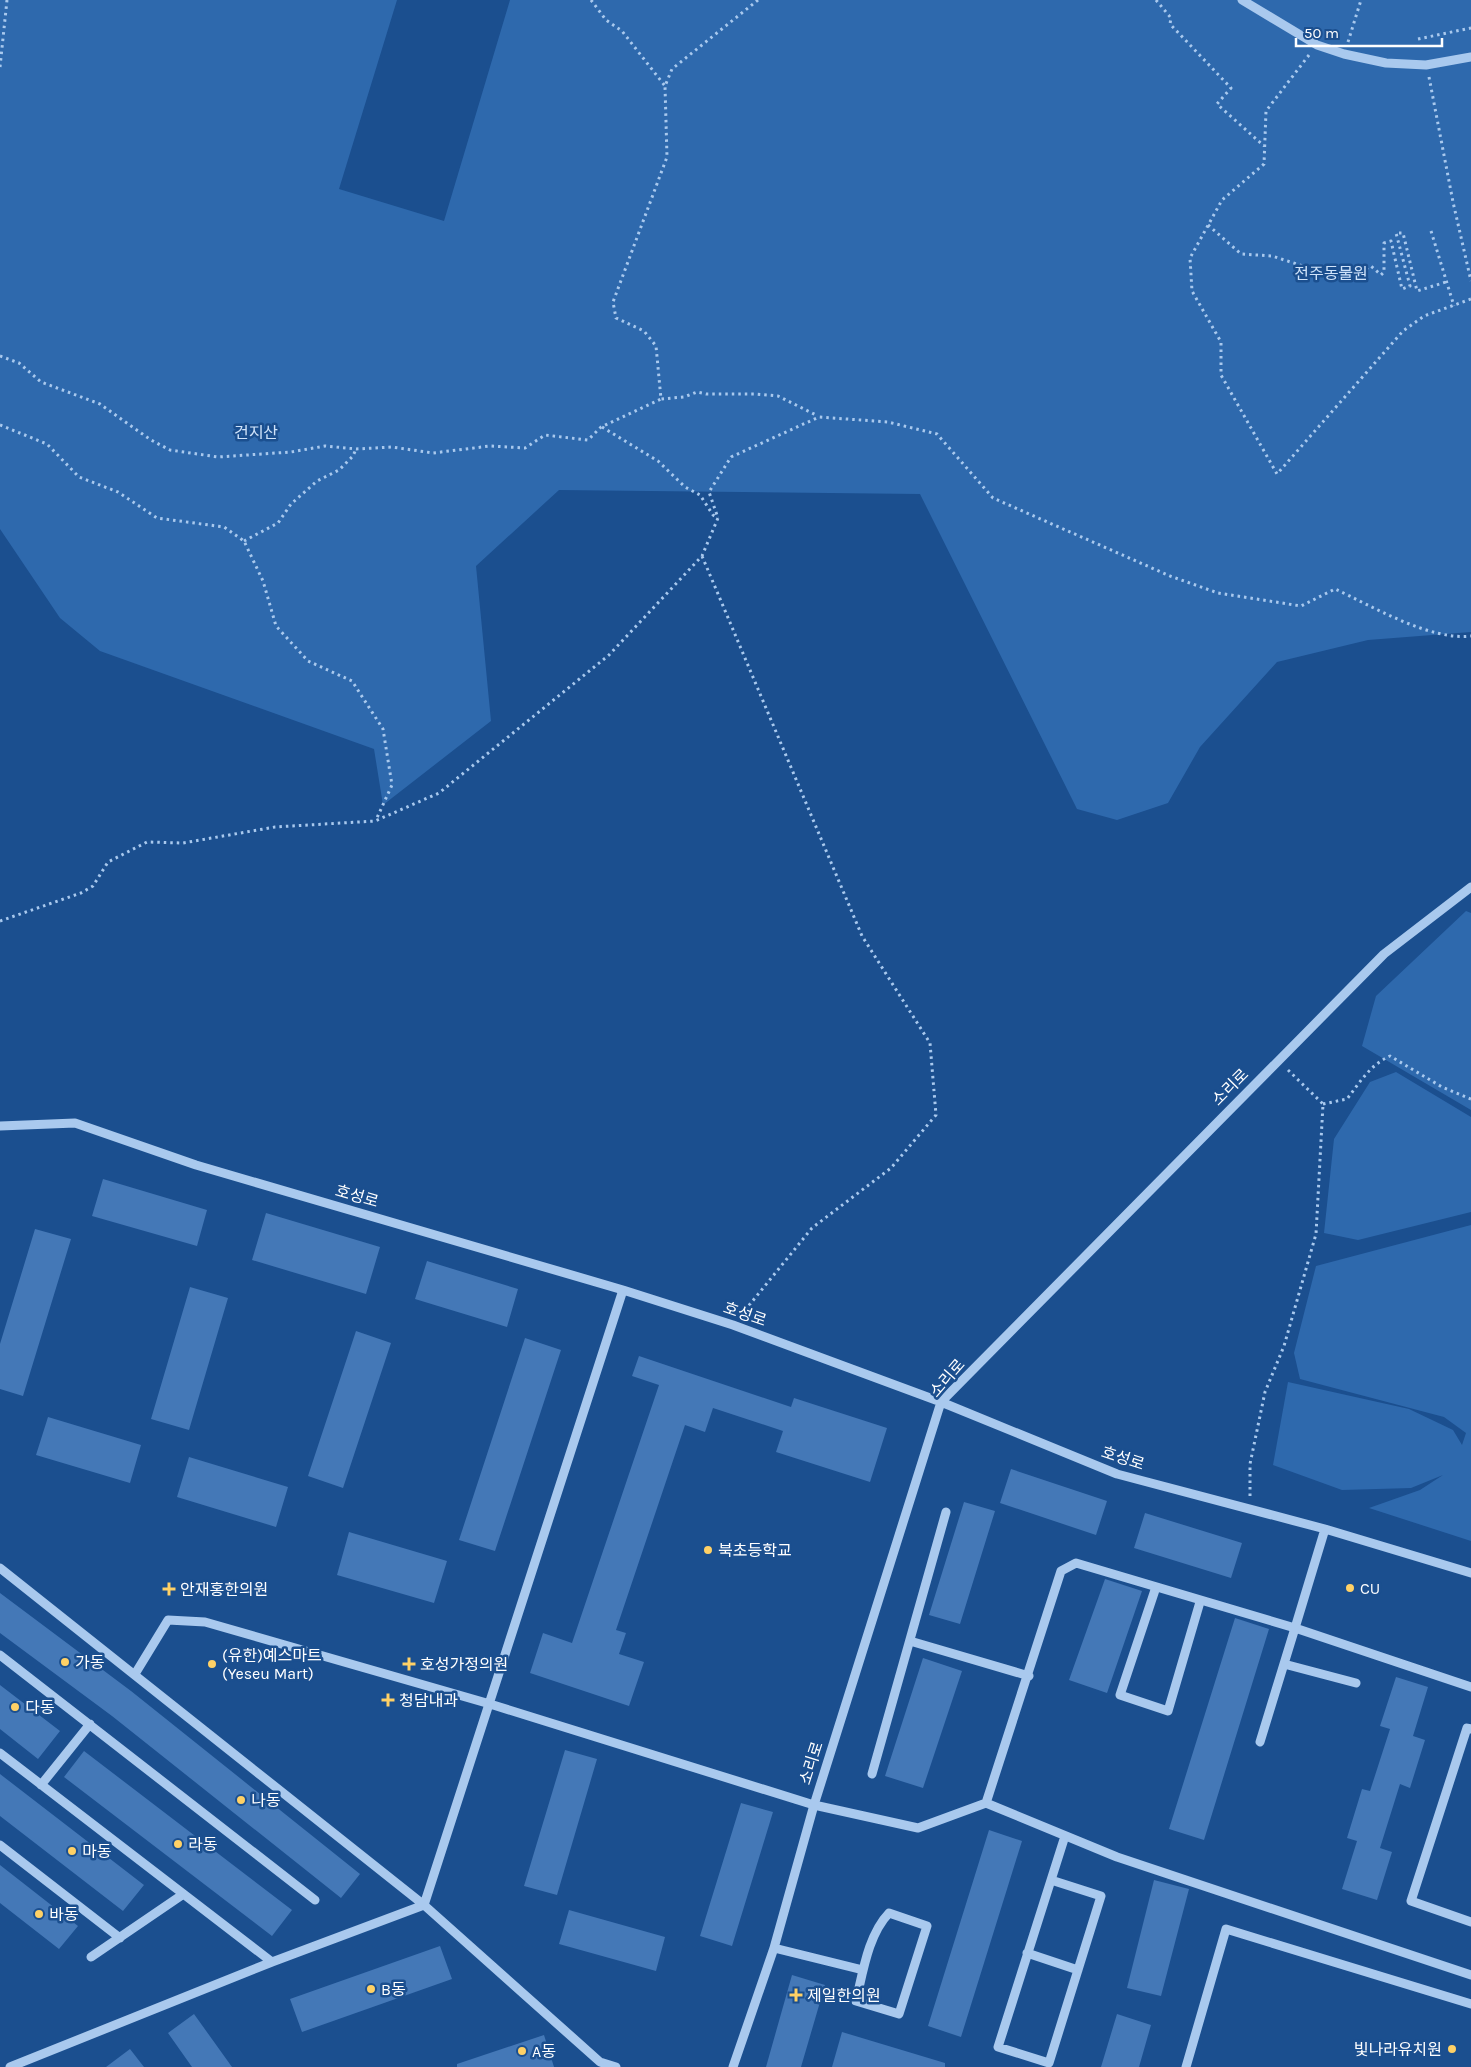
<svg xmlns="http://www.w3.org/2000/svg" width="1471" height="2067" font-family="Karla,'Noto Sans KR',sans-serif">
	<style>
		.green { fill: #2e69ad }
		.building { fill: #4478b7 }
		.lines { fill: none; stroke-linecap: round; stroke-linejoin: round }
		.path { stroke: #a9c9ee; stroke-width: 3; stroke-dasharray: 2.5 4; stroke-linecap: butt }
		.minor { stroke: #a9c9ee; stroke-width: 9 }
		.poi-dot { fill: #ffd166; stroke: #1b4f8f; stroke-width: 2 }
		.labels { text-anchor: middle; dominant-baseline: central; stroke-width: 5; stroke-linejoin: round; paint-order: stroke }
		.park-label { font-size: 16px; fill: #cfe3fa; stroke: #1b4f8f }
		.street-label { font-size: 16px; fill: #fff; stroke: #1b4f8f }
		.poi-label { font-size: 16px; fill: #fff; stroke: #1b4f8f; text-anchor: start }
	</style>
	<rect width="100%" height="100%" fill="#1b4f8f"/>
	<!-- green -->
	<path class="green" d="M 0,0 L 397,0 L 339,189 L 444,221 L 510,0 L 1471,0 L 1471,632 L 1368,640 L 1277,662 L 1200,747 L 1168,803 L 1117,820 L 1077,809 L 920,494 L 559,490 L 476,566 L 491,721 L 383,805 L 374,749 L 100,651 L 60,618 L 0,529 Z
		M 1466,911 L 1471,913 L 1471,1110 L 1362,1046 L 1376,996 Z
		M 1396,1072 L 1471,1117 L 1471,1212 L 1358,1240 L 1324,1233 L 1334,1139 L 1370,1082 Z
		M 1471,1225 L 1471,1541 L 1369,1508 L 1420,1490 L 1443,1475 L 1411,1488 L 1342,1490 L 1273,1465 L 1288,1382 L 1409,1409 L 1453,1430 L 1462,1445 L 1466,1433 L 1444,1417 L 1300,1379 L 1294,1353 L 1316,1266 Z"/>
	<!-- building -->
	<path class="building" d="M 103,1179 L 207,1210 L 197,1246 L 92,1216 Z
		M 266,1213 L 380,1247 L 366,1294 L 252,1260 Z
		M 35,1229 L 71,1239 L 23,1396 L 0,1389 L 0,1344 Z
		M 427,1261 L 518,1289 L 507,1327 L 415,1299 Z
		M 190,1287 L 228,1298 L 189,1430 L 151,1419 Z
		M 356,1331 L 391,1343 L 343,1488 L 308,1476 Z
		M 525,1338 L 561,1350 L 495,1551 L 459,1540 Z
		M 639,1356 L 791,1407 L 794,1398 L 887,1428 L 870,1482 L 776,1452 L 783,1431 L 713,1408 L 705,1432 L 685,1425 L 616,1630 L 626,1633 L 619,1654 L 644,1662 L 629,1706 L 530,1673 L 543,1633 L 572,1643 L 659,1385 L 632,1376 Z
		M 48,1417 L 141,1445 L 130,1483 L 36,1455 Z
		M 189,1457 L 288,1487 L 276,1527 L 177,1497 Z
		M 1011,1469 L 1107,1501 L 1096,1535 L 1000,1503 Z
		M 964,1502 L 995,1511 L 960,1624 L 929,1615 Z
		M 1145,1513 L 1242,1543 L 1231,1578 L 1134,1548 Z
		M 349,1532 L 447,1561 L 434,1603 L 337,1575 Z
		M 1105,1579 L 1142,1591 L 1107,1693 L 1069,1680 Z
		M 0,1593 L 131,1691 L 360,1874 L 341,1898 L 112,1716 L 0,1633 Z
		M 1235,1618 L 1269,1629 L 1204,1840 L 1169,1829 Z
		M 923,1658 L 962,1671 L 923,1788 L 885,1776 Z
		M 1396,1677 L 1428,1687 L 1413,1736 L 1425,1740 L 1410,1788 L 1400,1784 L 1380,1848 L 1392,1852 L 1377,1900 L 1342,1889 L 1357,1841 L 1347,1838 L 1362,1789 L 1370,1791 L 1390,1729 L 1380,1726 Z
		M 0,1685 L 60,1731 L 38,1759 L 0,1729 Z
		M 565,1750 L 597,1759 L 557,1895 L 524,1886 Z
		M 84,1751 L 292,1910 L 272,1936 L 64,1777 Z
		M 0,1774 L 144,1885 L 123,1911 L 0,1816 Z
		M 741,1803 L 773,1812 L 732,1946 L 700,1936 Z
		M 989,1830 L 1022,1841 L 961,2037 L 928,2026 Z
		M 0,1865 L 78,1926 L 59,1949 L 0,1903 Z
		M 1154,1880 L 1189,1889 L 1161,1996 L 1127,1988 Z
		M 569,1910 L 665,1937 L 656,1971 L 559,1944 Z
		M 440,1946 L 452,1979 L 302,2032 L 290,1999 Z
		M 792,1975 L 825,1985 L 801,2067 L 766,2067 Z
		M 194,2014 L 232,2067 L 192,2067 L 168,2033 Z
		M 1117,2014 L 1151,2025 L 1139,2067 L 1101,2067 Z
		M 842,2032 L 945,2063 L 945,2067 L 832,2067 Z
		M 544,2035 L 554,2067 L 457,2067 L 457,2064 Z
		M 130,2049 L 144,2067 L 106,2067 Z"/>
	<g class="lines">
		<!-- path -->
		<path class="path" d="M 591,0 L 606,20 L 622,31 L 665,86
			M 758,0 L 672,69 L 665,86 L 667,157 L 613,302 L 616,318 L 644,331 L 656,346 L 661,399 L 684,397 L 697,392 L 706,394 L 756,394 L 778,396 L 818,416
			M 1156,0 L 1171,18 L 1170,24 L 1231,88 L 1217,104 L 1264,146
			M 1418,39 L 1471,28
			M 1348,42 L 1361,0
			M 1309,55 L 1266,111 L 1264,164 L 1222,200 L 1190,258 L 1192,291 L 1221,342 L 1221,375 L 1277,474 L 1403,331 L 1424,316 L 1471,299
			M 0,67 L 7,0
			M 1429,77 L 1453,202 L 1471,281
			M 1208,225 L 1241,254 L 1272,256 L 1346,280 L 1371,266 L 1381,275 L 1384,272 L 1384,243 L 1391,241 L 1402,289 L 1410,286 L 1396,233 L 1403,233 L 1417,291 L 1446,282
			M 1431,231 L 1454,306
			M 0,356 L 19,363 L 41,382 L 100,404 L 151,440 L 170,450 L 218,457 L 291,452 L 325,446 L 356,449 L 392,447 L 433,453 L 490,446 L 525,448 L 545,435 L 588,440 L 601,427 L 661,399
			M 0,425 L 47,444 L 79,477 L 118,492 L 157,518 L 224,527 L 244,541 L 263,581 L 276,626 L 308,661 L 352,681 L 383,729 L 392,785 L 376,820
			M 602,427 L 658,461 L 685,487 L 700,495 L 713,515 L 718,518
			M 244,541 L 278,523 L 291,504 L 317,481 L 339,470 L 353,456 L 356,449
			M 702,556 L 862,936 L 930,1043 L 936,1115 L 891,1168 L 812,1228 L 742,1314
			M 0,921 L 81,893 L 93,886 L 108,862 L 147,842 L 183,843 L 275,827 L 375,821 L 439,793 L 609,655 L 702,556 L 718,518 L 709,492 L 731,457 L 819,417 L 888,422 L 937,434 L 993,498 L 1170,576 L 1218,593 L 1301,606 L 1335,589 C 1372,606 1430,641 1471,636
			M 1288,1070 L 1323,1104
			M 1323,1104 L 1347,1099 C 1360,1082 1370,1065 1390,1056 L 1442,1087 L 1471,1099
			M 1250,1496 L 1250,1464 L 1265,1392 L 1284,1346 L 1316,1234 L 1323,1104"/>
		<!-- minor -->
		<path class="minor" d="M 1242,0 L 1317,45 L 1344,54 L 1386,63 L 1426,65 L 1471,57
			M 0,1126 L 75,1123 L 196,1165 L 623,1290 L 733,1325 L 941,1402 L 1117,1474 L 1325,1529 L 1471,1573
			M 1325,1529 L 1295,1628 L 1471,1687
			M 0,1568 L 424,1905 L 600,2062 L 616,2067
			M 1156,1587 L 1120,1695 L 1168,1711 L 1200,1602
			M 910,1641 L 1029,1676
			M 0,1655 L 315,1900
			M 1284,1664 L 1356,1683
			M 135,1674 L 168,1620 L 205,1622 L 490,1704 L 814,1805 L 918,1828 L 986,1803 L 1117,1857 L 1471,1975
			M 1471,1729 L 1467,1728 L 1411,1901 L 1471,1922
			M 0,1753 L 272,1962
			M 872,1774 L 946,1512
			M 41,1785 L 90,1724
			M 986,1803 L 1061,1571 L 1076,1563 L 1295,1628 L 1260,1742
			M 0,1845 L 120,1938
			M 1051,1880 L 1101,1896 L 1049,2063 L 998,2047 L 1065,1836
			M 889,1913 L 927,1926 L 899,2014 L 856,2001 C 863,1972 868,1935 889,1913 Z
			M 774,1948 L 863,1970
			M 1027,1953 L 1078,1970
			M 91,1957 L 182,1895
			M 10,2067 L 272,1962 L 424,1905 L 623,1290
			M 733,2067 L 774,1948 L 814,1805 L 941,1402 L 1384,954 L 1471,887
			M 1186,2067 L 1226,1929 L 1471,2004"/>
	</g>
	<!-- markers -->
	<g class="poi-dot">
		<circle cx="708" cy="1550" r="5"/>
		<circle cx="1350" cy="1588" r="5"/>
		<path d="M166.5 1581.5h5v5h5v5h-5v5h-5v-5h-5v-5h5z"/>
		<circle cx="65" cy="1662" r="5"/>
		<circle cx="212" cy="1664" r="5"/>
		<path d="M406.5 1656.5h5v5h5v5h-5v5h-5v-5h-5v-5h5z"/>
		<path d="M385.5 1692.5h5v5h5v5h-5v5h-5v-5h-5v-5h5z"/>
		<circle cx="15" cy="1707" r="5"/>
		<circle cx="241" cy="1800" r="5"/>
		<circle cx="178" cy="1844" r="5"/>
		<circle cx="72" cy="1851" r="5"/>
		<circle cx="39" cy="1914" r="5"/>
		<circle cx="371" cy="1989" r="5"/>
		<path d="M793.5 1987.5h5v5h5v5h-5v5h-5v-5h-5v-5h5z"/>
		<circle cx="1452" cy="2049" r="5"/>
		<circle cx="522" cy="2051" r="5"/>
	</g>
	<g class="labels">
		<!-- park labels -->
		<g class="park-label">
			<text x="1331" y="273">전주동물원</text>
			<text x="256" y="432">건지산</text>
		</g>
		<!-- street labels -->
		<g class="street-label">
			<text transform="translate(1230 1087) rotate(-45)">소리로</text>
			<text transform="translate(357 1196) rotate(16)">호성로</text>
			<text transform="translate(745 1314) rotate(19)">호성로</text>
			<text transform="translate(947 1378) rotate(-49)">소리로</text>
			<text transform="translate(1123 1458) rotate(18)">호성로</text>
			<text transform="translate(811 1763) rotate(-72)">소리로</text>
		</g>
		<!-- poi labels -->
		<g class="poi-label">
			<text x="718" y="1550">북초등학교</text>
			<text x="1360" y="1588">CU</text>
			<text x="180" y="1589">안재홍한의원</text>
			<text x="222" y="1655">(유한)예스마트<tspan x="222" dy="18">(Yeseu Mart)</tspan></text>
			<text x="75" y="1662">가동</text>
			<text x="420" y="1664">호성가정의원</text>
			<text x="399" y="1700">청담내과</text>
			<text x="25" y="1707">다동</text>
			<text x="251" y="1800">나동</text>
			<text x="188" y="1844">라동</text>
			<text x="82" y="1851">마동</text>
			<text x="49" y="1914">바동</text>
			<text x="381" y="1989">B동</text>
			<text x="807" y="1995">제일한의원</text>
			<text x="1442" y="2049" text-anchor="end">빛나라유치원</text>
			<text x="532" y="2051">A동</text>
		</g>
	</g>
	<!-- scale -->
	<path d="M1296 38v8h146v-8" fill="none" stroke="#ffffff" stroke-width="2.5"/>
	<text x="1304" y="38" font-size="15" fill="#ffffff" stroke="#1b4f8f" stroke-width="4" paint-order="stroke">50 m</text>
</svg>
